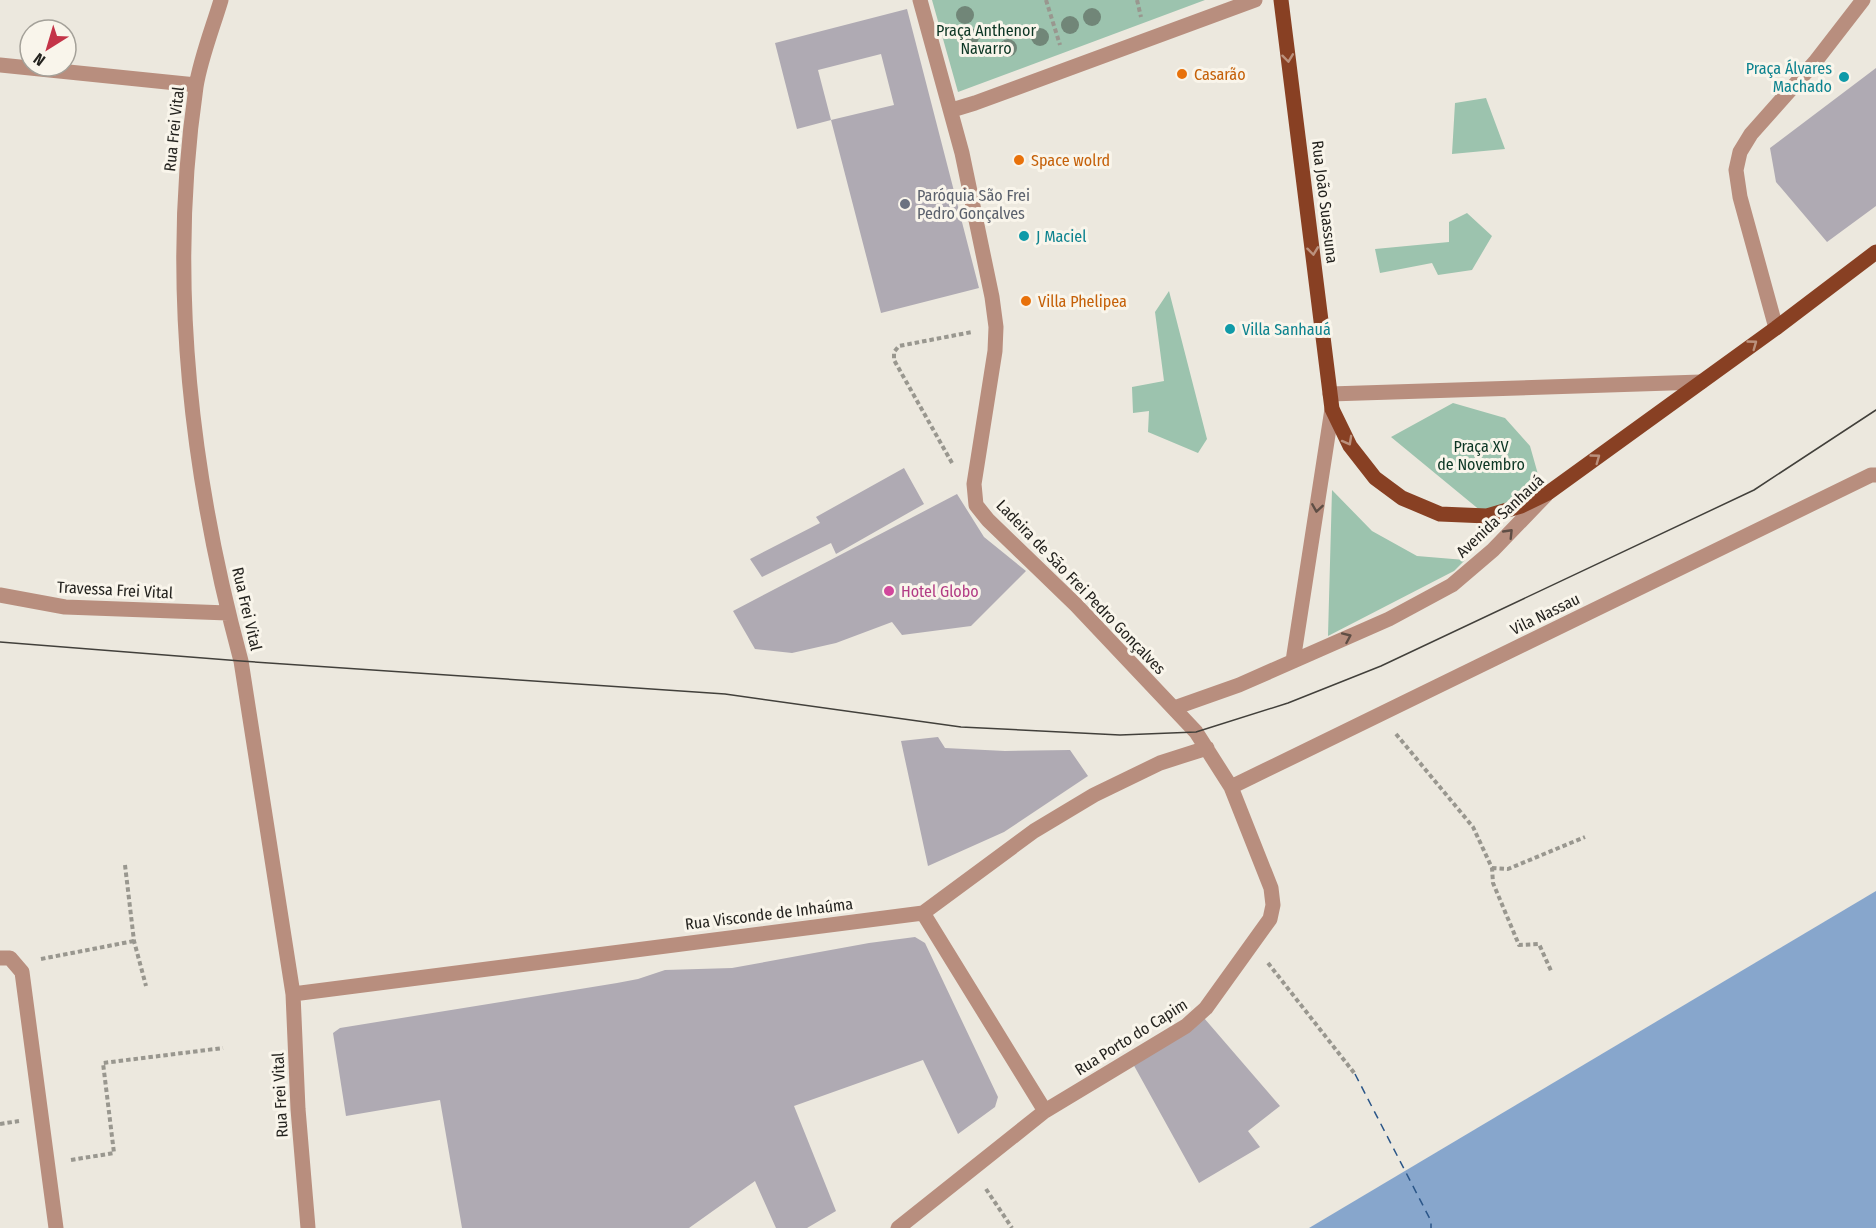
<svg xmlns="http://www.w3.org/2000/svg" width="1876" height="1228" font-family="'Fira Sans Condensed',sans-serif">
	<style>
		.green { fill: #9cc3ae }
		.water { fill: #87a6cc }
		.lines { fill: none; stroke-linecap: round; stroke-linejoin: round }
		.ferry { stroke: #2b5688; stroke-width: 1.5; stroke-dasharray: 8 6; stroke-linecap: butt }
		.building { fill: #afaab3 }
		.path { stroke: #99978f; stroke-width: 4; stroke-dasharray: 4.5 3; stroke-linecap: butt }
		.minor { stroke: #b88e7e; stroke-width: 15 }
		.major { stroke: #884023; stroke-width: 15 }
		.tram { stroke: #42403b; stroke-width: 1.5 }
		.tree { fill: #718678 }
		.oneway { stroke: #bb917d }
		.oneway2 { stroke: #5f4e45 }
		.food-dot { fill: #e8710a; stroke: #f9f5eb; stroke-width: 2 }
		.culture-dot { fill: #0f9aa8; stroke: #f9f5eb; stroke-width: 2 }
		.worship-dot { fill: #6b7280; stroke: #f9f5eb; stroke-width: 2 }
		.hotel-dot { fill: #d1479c; stroke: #f9f5eb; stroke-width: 2 }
		.labels { text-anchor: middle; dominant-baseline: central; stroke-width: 6; stroke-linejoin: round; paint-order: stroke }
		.park-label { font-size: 16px; fill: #0c3624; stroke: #f9f5eb }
		.culture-label { font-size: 16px; fill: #0d838f; stroke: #f9f5eb; text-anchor: start }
		.food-label { font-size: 16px; fill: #c56008; stroke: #f9f5eb; text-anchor: start }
		.street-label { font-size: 16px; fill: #24231f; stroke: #f9f5eb }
		.worship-label { font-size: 16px; fill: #5b616d; stroke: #f9f5eb; text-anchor: start }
		.hotel-label { font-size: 16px; fill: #b23c85; stroke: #f9f5eb; text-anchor: start }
	</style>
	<rect width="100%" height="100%" fill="#ece8de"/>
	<!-- green -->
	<path class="green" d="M 932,0 L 1205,0 L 958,92 Z
		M 1486,98 L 1505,149 L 1452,154 L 1455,103 Z
		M 1467,213 L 1492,236 L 1472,270 L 1438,275 L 1432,263 L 1380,273 L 1375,249 L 1449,242 L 1449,222 Z
		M 1169,291 L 1207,439 L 1198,453 L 1148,432 L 1149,411 L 1133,413 L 1132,387 L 1164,381 L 1155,312 Z
		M 1453,403 L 1505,418 L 1530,446 L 1541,485 L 1487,516 L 1391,437 Z
		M 1332,490 L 1372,531 L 1417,556 L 1465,560 L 1454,571 L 1328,636 Z"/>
	<!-- water -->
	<path class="water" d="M 1876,891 L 1876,1228 L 1309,1228 Z"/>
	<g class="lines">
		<!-- ferry -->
		<path class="ferry" d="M 1355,1074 L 1431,1221 L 1431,1228"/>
	</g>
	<!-- building -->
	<path class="building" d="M 907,9 L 979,288 L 881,313 L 831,120 L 894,105 L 881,54 L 818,70 L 831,120 L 797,129 L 775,43 Z
		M 1876,68 L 1876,206 L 1827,242 L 1776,182 L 1770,148 Z
		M 904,468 L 924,504 L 836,554 L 831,543 L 762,577 L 750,559 L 820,523 L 816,517 Z
		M 957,494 L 984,537 L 1026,571 L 971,626 L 902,635 L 892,622 L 836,643 L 792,653 L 755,649 L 733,611 Z
		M 938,737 L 945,748 L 1005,751 L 1070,750 L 1088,776 L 1004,832 L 928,866 L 901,741 Z
		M 915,937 L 925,943 L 998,1097 L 995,1107 L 958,1134 L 923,1060 L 794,1106 L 836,1211 L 807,1228 L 776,1228 L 755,1181 L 689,1228 L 462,1228 L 440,1100 L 346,1116 L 333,1033 L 340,1028 L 617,983 L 638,979 L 665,970 L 732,968 L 869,943 Z
		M 1204,1018 L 1280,1106 L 1248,1131 L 1260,1147 L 1199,1183 L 1132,1062 Z"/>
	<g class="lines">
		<!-- path -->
		<path class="path" d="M 1046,0 L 1060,45
			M 1137,0 L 1141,17
			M 952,463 L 894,360 L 894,352 L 899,346 L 972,332
			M 1396,734 L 1473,827 L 1492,868 L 1493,883 L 1519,945 L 1539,944 L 1552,973
			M 125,865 L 134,941 L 146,986
			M 1492,868 L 1508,869 L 1585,837
			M 41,959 L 134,941
			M 1268,963 L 1355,1074
			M 0,1124 L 19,1121
			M 71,1160 L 114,1153 L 103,1063 L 223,1048
			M 986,1189 L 1012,1228"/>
		<!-- minor -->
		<path class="minor" d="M 221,0 C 213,27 200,60 196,87 C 168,278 191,476 241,661 L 293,994 L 298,1109 L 308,1228
			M 0,65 L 196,85
			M 952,110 L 975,103 L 1255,0
			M 1776,328 L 1740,197 L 1736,170 L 1740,152 L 1751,134 L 1815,62 L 1863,0
			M 1330,394 L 1701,382
			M 0,595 L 65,607 L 228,613
			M 1293,661 L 1332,409
			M 1174,708 L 1239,685 L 1389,619 L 1452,585 L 1493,550 L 1546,495
			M 1231,787 L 1871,475 L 1876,475
			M 923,913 L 1045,1111
			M 0,958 L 10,958 L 22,972 L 56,1228
			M 293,994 L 923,913 L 1034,831 L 1094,795 L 1160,763 L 1207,748
			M 898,1228 L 1045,1111 L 1186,1026 L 1206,1008 L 1270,919 L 1273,905 L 1271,888 L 1231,787 L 1196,732 L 1076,605 L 988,520 L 976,505 L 974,484 L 995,351 L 996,327 L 992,297 L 962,153 L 920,0"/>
		<!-- major -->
		<path class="major" d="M 1281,0 L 1332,409 L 1350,446 L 1375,478 L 1402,498 L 1440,514 L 1487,516 L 1521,506 L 1548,493 L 1776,328 L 1876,252"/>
		<!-- tram -->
		<path class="tram" d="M 0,642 L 241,661 L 725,694 L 961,727 L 1120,735 L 1196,732 L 1288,703 L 1381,666 L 1754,490 L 1876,410"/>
	</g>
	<!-- trees -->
	<g class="tree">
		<circle cx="965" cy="15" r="9"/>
		<circle cx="1092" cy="17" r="9"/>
		<circle cx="1070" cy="25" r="9"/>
		<circle cx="970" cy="37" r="9"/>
		<circle cx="1040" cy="37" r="9"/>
		<circle cx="1008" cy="48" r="9"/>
	</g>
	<!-- one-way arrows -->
	<defs><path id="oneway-chevron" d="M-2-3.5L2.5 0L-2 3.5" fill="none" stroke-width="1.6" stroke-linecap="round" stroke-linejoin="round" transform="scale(1.5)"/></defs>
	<g class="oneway">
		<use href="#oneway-chevron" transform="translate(1288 58) rotate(83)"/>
		<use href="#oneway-chevron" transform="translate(1313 251) rotate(83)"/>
		<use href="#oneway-chevron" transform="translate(1753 344) rotate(-36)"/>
		<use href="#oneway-chevron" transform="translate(1348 441) rotate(61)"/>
		<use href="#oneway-chevron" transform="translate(1596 458) rotate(-36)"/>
	</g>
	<g class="oneway2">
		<use href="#oneway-chevron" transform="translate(1317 508) rotate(99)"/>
		<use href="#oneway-chevron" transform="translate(1509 533) rotate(-46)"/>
		<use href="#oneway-chevron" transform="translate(1347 637) rotate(-24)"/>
	</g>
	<!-- markers -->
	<g class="food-dot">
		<circle cx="1182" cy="74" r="6"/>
		<circle cx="1019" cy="160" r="6"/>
		<circle cx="1026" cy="301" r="6"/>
	</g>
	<g class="culture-dot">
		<circle cx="1844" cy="77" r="6"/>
		<circle cx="1024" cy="236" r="6"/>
		<circle cx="1230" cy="329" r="6"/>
	</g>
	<circle class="worship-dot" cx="905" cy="204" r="6"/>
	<circle class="hotel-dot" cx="889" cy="591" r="6"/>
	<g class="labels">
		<!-- park labels -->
		<g class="park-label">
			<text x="986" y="30">Praça Anthenor<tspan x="986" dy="18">Navarro</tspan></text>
			<text x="1481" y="446">Praça XV<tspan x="1481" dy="18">de Novembro</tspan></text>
		</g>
		<!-- culture labels -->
		<g class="culture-label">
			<text x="1832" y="68" text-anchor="end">Praça Álvares<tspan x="1832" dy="18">Machado</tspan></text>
			<text x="1036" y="236">J Maciel</text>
			<text x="1242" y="329">Villa Sanhauá</text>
		</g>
		<!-- food labels -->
		<g class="food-label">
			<text x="1194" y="74">Casarão</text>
			<text x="1031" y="160">Space wolrd</text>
			<text x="1038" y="301">Villa Phelipea</text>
		</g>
		<!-- street labels -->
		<g class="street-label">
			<text transform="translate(174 129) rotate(-84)">Rua Frei Vital</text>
			<text transform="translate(1325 202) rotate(83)">Rua João Suassuna</text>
			<text transform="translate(1500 516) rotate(-43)">Avenida Sanhauá</text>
			<text transform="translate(1081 587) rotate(46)">Ladeira de São Frei Pedro Gonçalves</text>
			<text transform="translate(115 590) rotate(3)">Travessa Frei Vital</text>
			<text transform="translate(247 609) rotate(77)">Rua Frei Vital</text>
			<text transform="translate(1545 614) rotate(-26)">Vila Nassau</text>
			<text transform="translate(769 914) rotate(-7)">Rua Visconde de Inhaúma</text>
			<text transform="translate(1131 1037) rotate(-32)">Rua Porto do Capim</text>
			<text transform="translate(280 1095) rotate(-93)">Rua Frei Vital</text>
		</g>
		<!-- worship labels -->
		<g class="worship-label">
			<text x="917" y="195">Paróquia São Frei<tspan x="917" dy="18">Pedro Gonçalves</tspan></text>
		</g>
		<!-- hotel labels -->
		<g class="hotel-label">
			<text x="901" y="591">Hotel Globo</text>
		</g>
	</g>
	<!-- north arrow -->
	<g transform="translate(48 48) rotate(217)"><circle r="28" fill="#f9f5eb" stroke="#a4a199" stroke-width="1.5"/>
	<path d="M0-4.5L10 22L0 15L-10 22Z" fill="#c43448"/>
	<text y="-9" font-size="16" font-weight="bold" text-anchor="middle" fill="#24231f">N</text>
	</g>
</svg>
